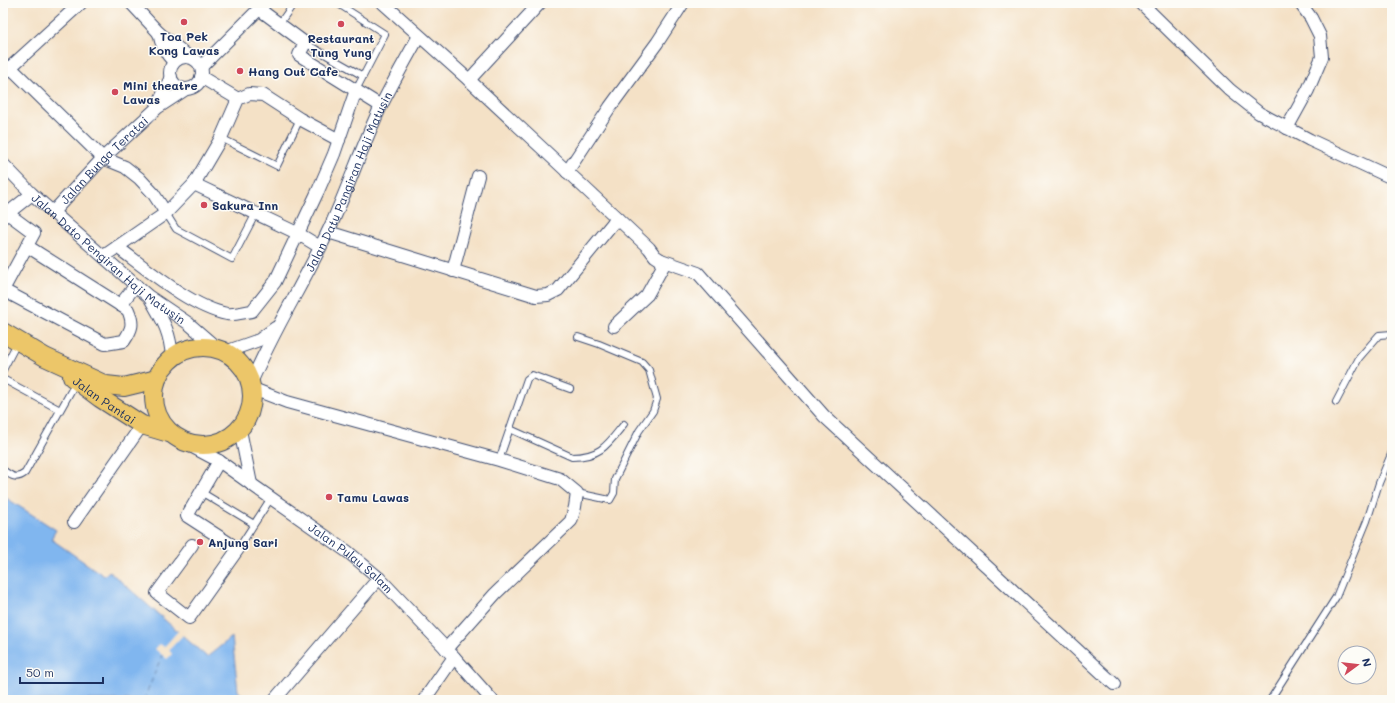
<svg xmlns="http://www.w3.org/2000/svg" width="1395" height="703" font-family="Mali,sans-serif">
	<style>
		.water { fill: #80b6ef; stroke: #4e72a6 }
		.pier { fill: #f4e1c6 }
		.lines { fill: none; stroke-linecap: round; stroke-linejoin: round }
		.ferry { stroke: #39588a; stroke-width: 1; stroke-dasharray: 5 4; stroke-linecap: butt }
		.service-casing { stroke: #3c4a6e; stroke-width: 8 }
		.minor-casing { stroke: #3c4a6e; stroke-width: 14 }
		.primary-casing { stroke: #3c4a6e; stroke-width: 20 }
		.service { stroke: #fff; stroke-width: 6 }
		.minor { stroke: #fff; stroke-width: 12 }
		.primary { stroke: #ecc669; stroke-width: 18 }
		.poi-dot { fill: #d1495b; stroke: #fdfcf7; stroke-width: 1.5 }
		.labels { text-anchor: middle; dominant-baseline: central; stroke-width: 3; stroke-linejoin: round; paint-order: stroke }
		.poi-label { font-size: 12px; font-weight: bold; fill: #1b2f5e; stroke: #fdfcf7; text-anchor: start }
		.street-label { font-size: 12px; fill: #1b2f5e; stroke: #fdfcf7 }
	</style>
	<rect width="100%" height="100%" fill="#fdfcf7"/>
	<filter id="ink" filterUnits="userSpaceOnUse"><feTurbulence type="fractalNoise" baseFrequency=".025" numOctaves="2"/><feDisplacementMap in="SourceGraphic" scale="8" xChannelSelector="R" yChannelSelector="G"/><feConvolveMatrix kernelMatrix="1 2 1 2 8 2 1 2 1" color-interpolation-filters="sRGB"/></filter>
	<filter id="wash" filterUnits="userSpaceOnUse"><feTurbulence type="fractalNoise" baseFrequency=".012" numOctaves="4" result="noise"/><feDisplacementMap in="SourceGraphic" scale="16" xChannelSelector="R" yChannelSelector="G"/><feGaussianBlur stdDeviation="0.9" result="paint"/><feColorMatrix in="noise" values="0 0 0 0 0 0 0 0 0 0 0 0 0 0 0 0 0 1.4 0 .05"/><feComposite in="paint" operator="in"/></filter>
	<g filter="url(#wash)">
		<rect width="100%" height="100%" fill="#f4e1c6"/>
		<!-- water -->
		<path class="water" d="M 3,496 L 56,530 L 51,539 L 104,576 L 109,571 L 207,657 L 232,637 L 238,691 L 248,700 L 3,700 Z"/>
		<!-- pier -->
		<path class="pier" d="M 179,630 L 184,634 L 169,650 L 172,654 L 167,659 L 155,649 L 160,644 L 164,647 Z"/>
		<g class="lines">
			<!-- ferry -->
			<path class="ferry" d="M 144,700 L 162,655"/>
		</g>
	</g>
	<g filter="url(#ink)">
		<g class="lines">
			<defs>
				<path id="service" d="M 337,3 L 385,34 L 356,90
					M 280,23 L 294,3
					M 305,43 L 363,76
					M 221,138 L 277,166 L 300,119
					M 166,213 L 176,229 L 232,259 L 256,213
					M 3,370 L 17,343
					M 3,379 L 60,410
					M 1336,402 L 1359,358 L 1379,335 L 1392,334
					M 510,429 L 572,457 C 601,457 608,444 624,424
					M 499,460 L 527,379 L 532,375 L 570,389
					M 3,470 C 11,476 16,480 25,473 L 76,382
					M 201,492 L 254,524
					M 577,493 L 610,500 L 614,493 L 615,479 L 639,431 L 653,411 L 657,399 L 649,370 L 642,362 L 599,344 L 578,337
					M 238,549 L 271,498
					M 1270,700 L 1336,597 L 1367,521 L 1379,483 L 1392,452"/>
				<g id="minor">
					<path d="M 131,3 L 159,33 L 189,57"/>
					<path d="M 383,3 L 469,80 L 617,218 L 649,248 L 655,256 L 661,260 L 663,266 L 647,295 L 614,326"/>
					<path d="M 1141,3 L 1230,90 L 1259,113 L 1310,140 L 1392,178"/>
					<path d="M 259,9 L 305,43 L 299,55 L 381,106"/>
					<path d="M 159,33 C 161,45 165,53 174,62"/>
					<circle cx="186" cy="73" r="16"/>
					<path d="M 10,67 L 103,158 L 125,167 L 139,178 L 153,193 L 166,213"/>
					<path d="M 201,67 L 264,4"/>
					<path d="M 3,74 L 81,3"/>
					<path d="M 201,77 L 238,99"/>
					<path d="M 469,80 L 540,3"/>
					<path d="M 157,107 L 171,77"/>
					<path d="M 1287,128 L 1308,90 L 1322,57 L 1320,36 L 1311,18 L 1300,3"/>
					<path id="s1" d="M 3,164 L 32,194 L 148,296 L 188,323 L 218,349"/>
					<path d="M 567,172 L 610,107 L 657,43 L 683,3"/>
					<path d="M 194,184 L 297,233 L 320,247"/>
					<path d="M 3,210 L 34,233 L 3,290"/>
					<path id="s2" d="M 53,212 L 103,158 L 157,108 L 186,89"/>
					<path d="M 3,217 L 32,194"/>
					<path d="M 328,232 L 536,296 L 548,295 L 558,290 L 617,218"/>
					<path d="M 117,247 C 147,269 191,307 227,314 C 235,315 244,312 252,311 L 275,282 L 318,191 L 334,154 L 356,90"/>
					<path d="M 104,256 L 166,213 L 194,184 L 221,138 L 238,99 L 249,94 L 263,95 L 300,119 L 339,140"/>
					<path d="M 661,260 L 698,273 L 824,416 L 1114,684"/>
					<path d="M 453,271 L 478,176"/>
					<path d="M 3,290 L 105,344 L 124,341 C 132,329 134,324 128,310 L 27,246"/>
					<path d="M 150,298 C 163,321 170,331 172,357"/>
					<path d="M 120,305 L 136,285"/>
					<path d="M 225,352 L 259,340 L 275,328"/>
					<path id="s3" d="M 251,383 C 274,328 307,278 332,223 C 349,185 363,144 381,106 C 393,82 406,59 419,36"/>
					<path d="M 251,388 L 287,402 L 499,460 L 560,479 L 577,493 L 575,507 L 571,521 L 495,594 L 446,649"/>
					<path d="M 240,430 L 251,484"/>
					<path id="s4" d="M 187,444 L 219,461 L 251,484 L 348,552 L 379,578 L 454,657 L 492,700"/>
					<path d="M 74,522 L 142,425"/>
					<path d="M 192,545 L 157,593 L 189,618 L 238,549 L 187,516 L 219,461"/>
					<path d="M 276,700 L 275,699 L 379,578"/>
					<path d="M 424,700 L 454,657"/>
				</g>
				<g id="primary">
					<path d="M 3,332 L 45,357 L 106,385 L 124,387 L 157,379"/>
					<circle cx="203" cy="396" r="49"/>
					<path id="s5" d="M 72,377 L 100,398 L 142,425 L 169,433"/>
				</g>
			</defs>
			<!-- service casing -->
			<use href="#service" class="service-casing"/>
			<!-- minor casing -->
			<use href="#minor" class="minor-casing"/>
			<!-- primary casing -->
			<use href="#primary" class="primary-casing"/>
			<!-- service -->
			<use href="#service" class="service"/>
			<!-- minor -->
			<use href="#minor" class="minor"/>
			<!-- primary -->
			<use href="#primary" class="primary"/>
		</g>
	</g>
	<!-- markers -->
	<g class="poi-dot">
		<circle cx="184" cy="22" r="4"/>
		<circle cx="341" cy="24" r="4"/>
		<circle cx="240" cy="71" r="4"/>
		<circle cx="115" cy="92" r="4"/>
		<circle cx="204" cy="205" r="4"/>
		<circle cx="329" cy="497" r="4"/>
		<circle cx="200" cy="542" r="4"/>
	</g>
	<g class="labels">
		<!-- poi labels -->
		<g class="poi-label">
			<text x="184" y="36" text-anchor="middle">Toa Pek<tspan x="184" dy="14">Kong Lawas</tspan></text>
			<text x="341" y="38" text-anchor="middle">Restaurant<tspan x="341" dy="14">Tung Yung</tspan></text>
			<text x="248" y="71">Hang Out Cafe</text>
			<text x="123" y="85">Mini theatre<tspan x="123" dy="14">Lawas</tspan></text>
			<text x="212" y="205">Sakura Inn</text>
			<text x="337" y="497">Tamu Lawas</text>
			<text x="208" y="542">Anjung Sari</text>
		</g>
		<!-- street labels -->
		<g class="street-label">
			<text stroke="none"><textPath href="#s2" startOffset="73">Jalan Bunga Teratai</textPath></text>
			<text stroke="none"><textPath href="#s3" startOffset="224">Jalan Datu Pangiran Haji Matusin</textPath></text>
			<text stroke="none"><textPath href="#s1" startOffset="142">Jalan Dato Pengiran Haji Matusin</textPath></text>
			<text stroke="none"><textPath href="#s5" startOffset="40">Jalan Pantai</textPath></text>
			<text stroke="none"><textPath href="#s4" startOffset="200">Jalan Pulau Salam</textPath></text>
		</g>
	</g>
	<!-- margin -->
	<rect width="1395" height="703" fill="none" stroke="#fdfcf7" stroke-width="16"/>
	<!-- north arrow -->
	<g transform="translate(1357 665) rotate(75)"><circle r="19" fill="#fdfcf7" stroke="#a3aaba"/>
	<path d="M0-3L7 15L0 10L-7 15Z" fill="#d1495b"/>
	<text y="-6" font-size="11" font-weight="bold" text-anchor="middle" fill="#1b2f5e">N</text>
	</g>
	<!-- scale -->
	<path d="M20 677v6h83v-6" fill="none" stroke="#1b2f5e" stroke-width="2"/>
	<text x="26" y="677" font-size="12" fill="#1b2f5e" stroke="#fdfcf7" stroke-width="3" paint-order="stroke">50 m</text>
</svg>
